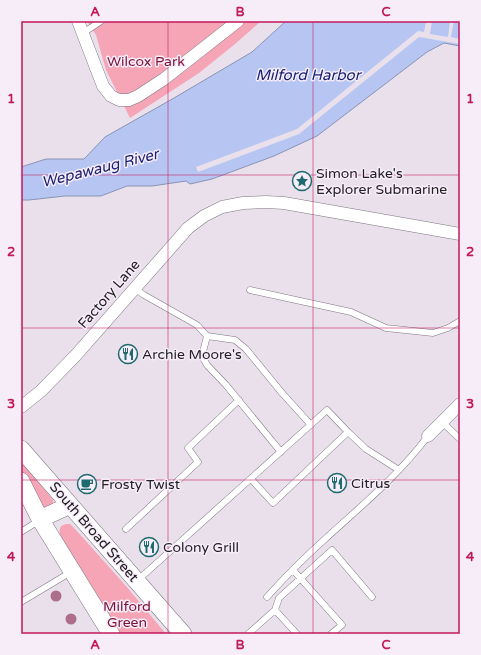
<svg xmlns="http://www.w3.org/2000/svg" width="481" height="655" font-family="'Varela Round',sans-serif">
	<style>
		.green { fill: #f5a5b5 }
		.water { fill: #b6c5f2; stroke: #8a94b4 }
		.pier { fill: #e9e0ec }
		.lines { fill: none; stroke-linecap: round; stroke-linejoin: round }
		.service-casing { stroke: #7e7681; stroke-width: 7 }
		.minor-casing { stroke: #7e7681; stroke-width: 13 }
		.secondary-casing { stroke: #7e7681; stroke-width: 18 }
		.service { stroke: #fff; stroke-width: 6 }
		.minor { stroke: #fff; stroke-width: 12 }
		.secondary { stroke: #fff; stroke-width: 17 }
		.tree { fill: #ac6e88 }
		.grid { fill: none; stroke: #c2185b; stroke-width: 1; stroke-opacity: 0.55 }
		.labels { text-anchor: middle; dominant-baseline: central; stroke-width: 3; stroke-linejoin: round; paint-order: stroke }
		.park-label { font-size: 14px; fill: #7b1137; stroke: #f6edf9 }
		.poi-label { font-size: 14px; fill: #232024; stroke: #f6edf9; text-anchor: start }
		.street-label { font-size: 14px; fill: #232024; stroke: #f6edf9 }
		.water-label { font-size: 15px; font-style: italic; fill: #192073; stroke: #f6edf9 }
		.neatline { fill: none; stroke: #c2185b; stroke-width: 1.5 }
		.grid-label { font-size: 13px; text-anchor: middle; font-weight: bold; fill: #c2185b }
	</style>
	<rect width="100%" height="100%" fill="#e9e0ec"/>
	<!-- green -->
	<path class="green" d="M 87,21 L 261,21 L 235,44 L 199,73 L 130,118 L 106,70 L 96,35 Z
		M 21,461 L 53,500 L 53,504 L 45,510 L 21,474 Z
		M 66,524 L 70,524 L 76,530 L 126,586 L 166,634 L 119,634 L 62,539 C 59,534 59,531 61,526 Z"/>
	<!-- water -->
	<path class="water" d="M 286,21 L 460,21 L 460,46 L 444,43 L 427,52 L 317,136 L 274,156 L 212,179 L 190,184 L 186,181 L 152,186 L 127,186 L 101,196 L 65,196 L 29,200 L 21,200 L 21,167 L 46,159 L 84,159 L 105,137 L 174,98 L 252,52 Z"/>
	<!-- pier -->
	<path class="pier" d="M 426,21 L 432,21 L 430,34 L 448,37 L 450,21 L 454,21 L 451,37 L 460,39 L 460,44 L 419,37 L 299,134 L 198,172 L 196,167 L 297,129 L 418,31 L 424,32 Z"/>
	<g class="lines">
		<defs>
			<path id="service" d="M 83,33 L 101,21
				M 134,288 L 144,295 L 197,325 L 207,336 L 235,340 L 246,349 L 282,393 L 311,425
				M 250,290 L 351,312 L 386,328 L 433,333 L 448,328 L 460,321
				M 207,336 L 202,356 L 207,365 L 226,385 L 281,452
				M 443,423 L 460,439
				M 251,479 L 273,503 L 348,432
				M 126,529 L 198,462 L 188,448 L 239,400
				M 21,532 L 40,520
				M 293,570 L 342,625 L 331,634
				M 138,580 L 327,410 L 348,432 L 366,449 L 399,470
				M 267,597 C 285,577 304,558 324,540 C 360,507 398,476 428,436
				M 21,602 L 71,572
				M 275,610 L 297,634
				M 248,634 L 275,610 L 279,598 L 332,550 L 372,597"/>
			<path id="minor" d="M 78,21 L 103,86 L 111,96 L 119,100 L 129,100 L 138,96 L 164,79 L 238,21
				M 21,407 L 41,391 L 76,355 L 188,228 L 204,216 L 222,207 L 243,203 L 266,202 L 284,203 L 460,234
				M 428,436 L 460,404"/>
			<path id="secondary" d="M 21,449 L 183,634
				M 21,481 L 40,519 L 111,634
				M 40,519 L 70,505"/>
		</defs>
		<!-- service casing -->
		<use href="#service" class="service-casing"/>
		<!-- minor casing -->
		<use href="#minor" class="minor-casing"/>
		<!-- secondary casing -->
		<use href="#secondary" class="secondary-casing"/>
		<!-- service -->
		<use href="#service" class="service"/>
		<!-- minor -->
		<use href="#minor" class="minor"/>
		<!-- secondary -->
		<use href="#secondary" class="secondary"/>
	</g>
	<!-- trees -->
	<g class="tree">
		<circle cx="56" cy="596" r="5.5"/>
		<circle cx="71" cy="619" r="5.5"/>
	</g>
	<!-- grid -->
	<path class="grid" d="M 168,21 L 168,634M 313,21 L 313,634M 21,175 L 460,175M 21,328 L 460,328M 21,480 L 460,480"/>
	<!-- icons -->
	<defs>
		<symbol id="sight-ring" viewBox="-11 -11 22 22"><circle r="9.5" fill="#f6edf9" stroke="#1e6b6e" stroke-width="1.5"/><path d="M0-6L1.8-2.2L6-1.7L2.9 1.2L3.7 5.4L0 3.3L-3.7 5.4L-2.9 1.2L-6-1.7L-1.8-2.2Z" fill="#1e6b6e"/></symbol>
		<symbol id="restaurant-ring" viewBox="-11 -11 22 22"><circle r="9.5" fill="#f6edf9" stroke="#1e6b6e" stroke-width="1.5"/><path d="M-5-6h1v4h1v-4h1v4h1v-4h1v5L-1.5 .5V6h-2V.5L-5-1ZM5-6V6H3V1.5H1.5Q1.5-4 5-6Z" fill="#1e6b6e"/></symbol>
		<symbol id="cafe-ring" viewBox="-11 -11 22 22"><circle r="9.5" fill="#f6edf9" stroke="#1e6b6e" stroke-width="1.5"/><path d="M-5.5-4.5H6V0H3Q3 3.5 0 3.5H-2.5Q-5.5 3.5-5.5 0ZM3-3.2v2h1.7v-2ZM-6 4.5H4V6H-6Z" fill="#1e6b6e"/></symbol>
	</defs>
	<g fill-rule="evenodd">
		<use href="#sight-ring" x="291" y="170" width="22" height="22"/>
		<use href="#restaurant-ring" x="117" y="343" width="22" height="22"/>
		<use href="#restaurant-ring" x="326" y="472" width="22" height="22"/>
		<use href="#cafe-ring" x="76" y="473" width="22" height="22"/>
		<use href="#restaurant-ring" x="138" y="536" width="22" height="22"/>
	</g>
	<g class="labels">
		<!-- park labels -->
		<g class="park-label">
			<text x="146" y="61">Wilcox Park</text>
			<text x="127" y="606">Milford<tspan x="127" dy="16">Green</tspan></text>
		</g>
		<!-- poi labels -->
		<g class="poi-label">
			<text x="316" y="173">Simon Lake's<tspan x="316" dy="16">Explorer Submarine</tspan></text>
			<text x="142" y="354">Archie Moore's</text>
			<text x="351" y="483">Citrus</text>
			<text x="101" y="484">Frosty Twist</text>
			<text x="163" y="547">Colony Grill</text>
		</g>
		<!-- street labels -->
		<g class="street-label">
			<text transform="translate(109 294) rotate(-49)">Factory Lane</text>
			<text transform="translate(94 532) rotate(49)">South Broad Street</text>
		</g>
		<!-- water labels -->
		<g class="water-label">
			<text x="308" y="75">Milford Harbor</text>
			<text transform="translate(100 168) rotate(-14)">Wepawaug River</text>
		</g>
	</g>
	<!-- border -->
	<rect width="481" height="655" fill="none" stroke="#f6edf9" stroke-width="44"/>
	<rect x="22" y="22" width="437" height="611" class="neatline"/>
	<g class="grid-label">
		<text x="95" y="16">A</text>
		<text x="240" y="16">B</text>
		<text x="386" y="16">C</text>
		<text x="11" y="103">1</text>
		<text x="470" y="103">1</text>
		<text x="11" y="256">2</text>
		<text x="470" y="256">2</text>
		<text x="11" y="408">3</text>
		<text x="470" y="408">3</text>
		<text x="11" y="561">4</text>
		<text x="470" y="561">4</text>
		<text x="95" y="649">A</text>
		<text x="240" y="649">B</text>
		<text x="386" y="649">C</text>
	</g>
</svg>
